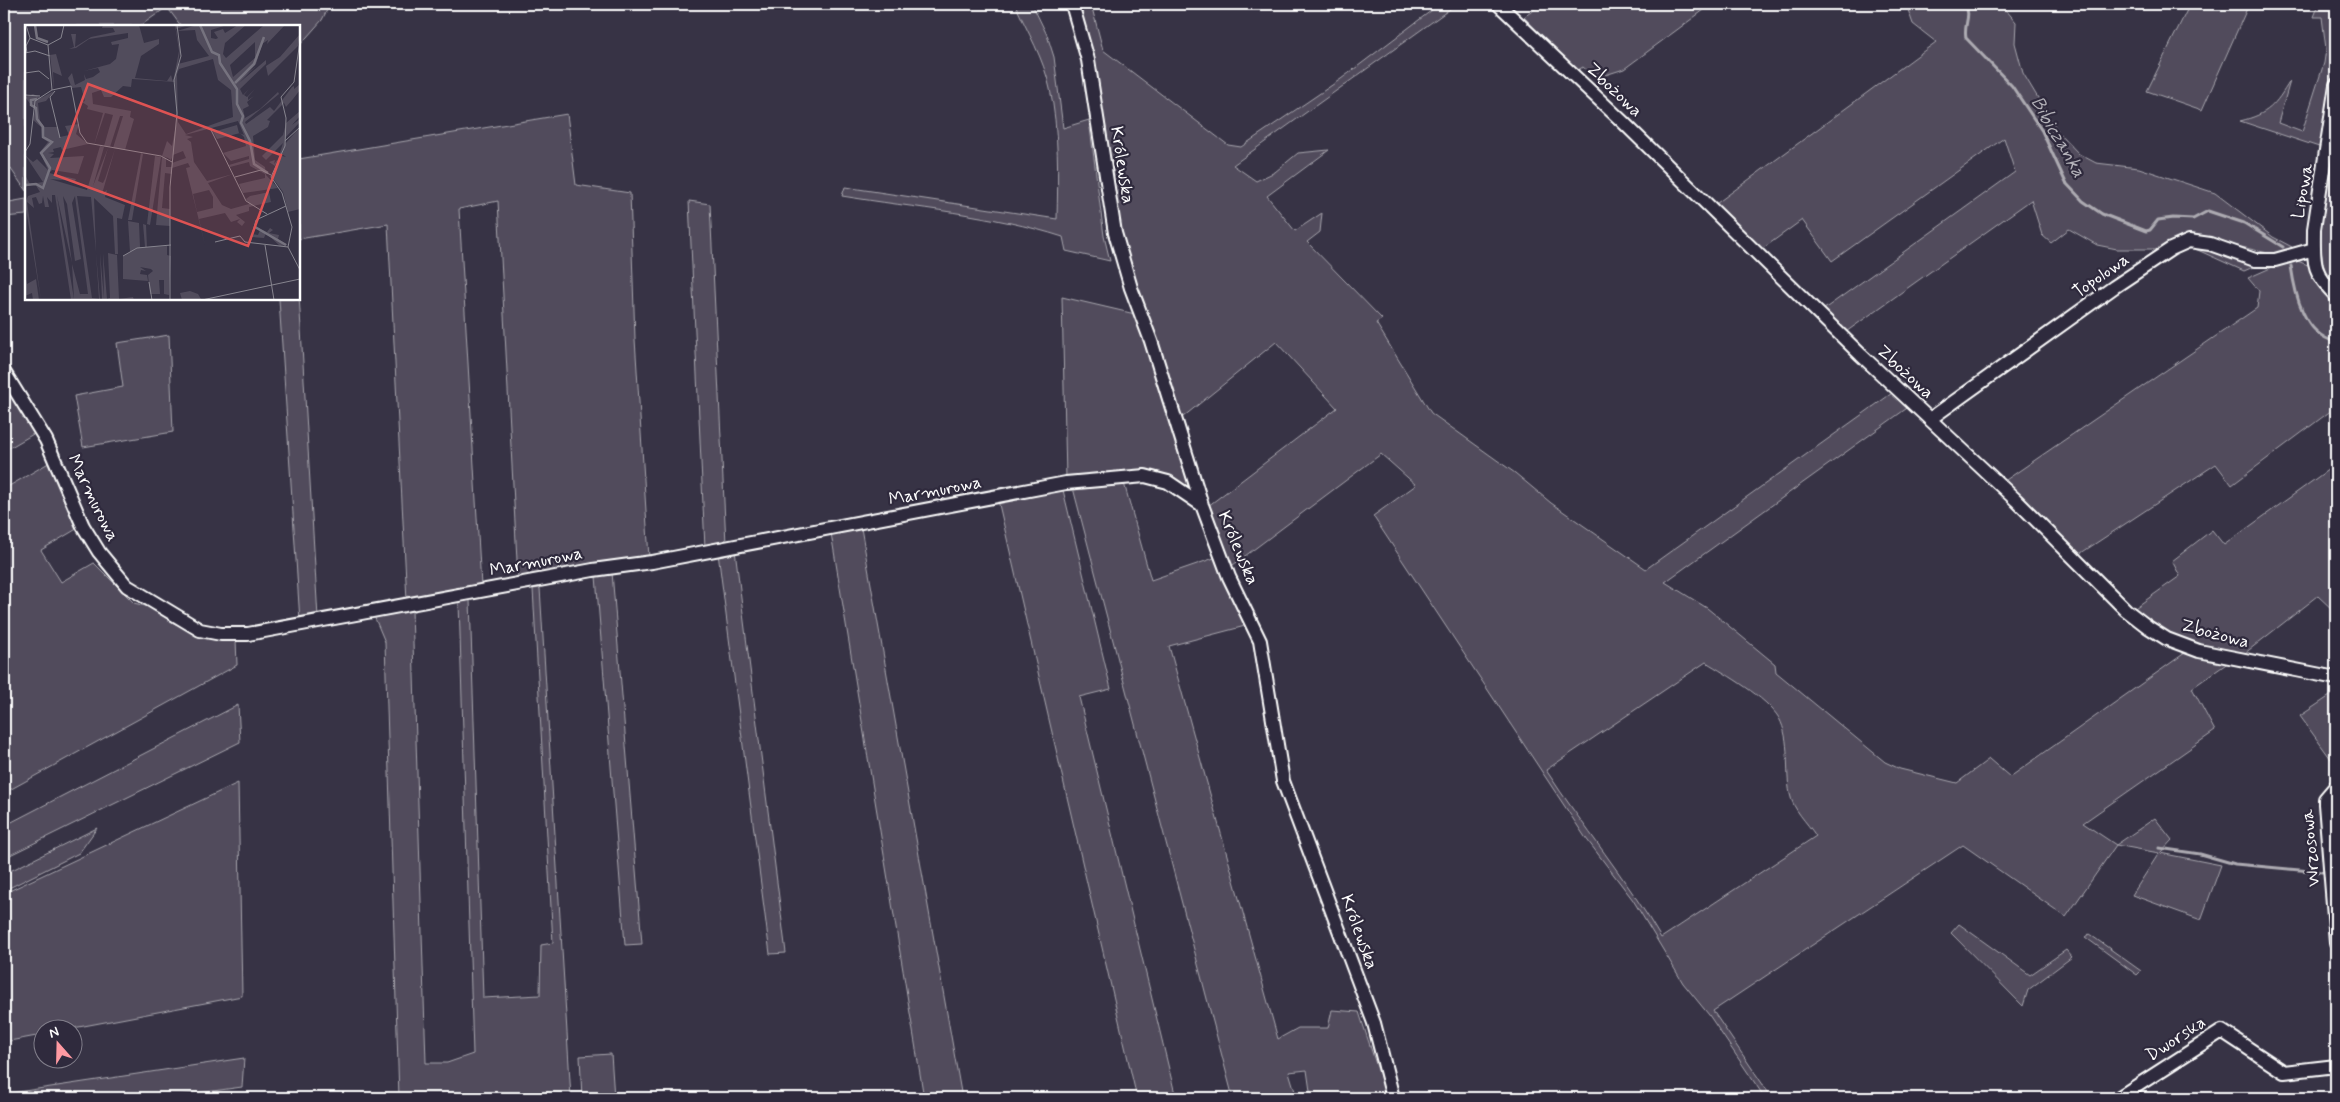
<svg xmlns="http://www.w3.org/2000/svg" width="2340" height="1102" font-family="Mynerve,sans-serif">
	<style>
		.green { fill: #514c5c; stroke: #a8a6ae; fill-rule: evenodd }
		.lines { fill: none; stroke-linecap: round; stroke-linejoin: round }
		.stream { stroke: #adabb2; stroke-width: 3 }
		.minor-casing { stroke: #fff; stroke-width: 16 }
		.minor { stroke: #2f2a3d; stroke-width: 12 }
		.labels { text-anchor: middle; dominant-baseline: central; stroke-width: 4.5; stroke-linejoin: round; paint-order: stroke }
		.street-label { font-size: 18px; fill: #fff; stroke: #2f2a3d }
		.water-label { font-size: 19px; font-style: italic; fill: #b4b2b9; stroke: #2f2a3d }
		.inset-river { fill: none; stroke: #76737f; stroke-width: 2.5 }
		.inset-road { fill: none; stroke: #87858f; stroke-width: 1 }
		.view { fill: #de5353; fill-opacity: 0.15; stroke: #de5353; stroke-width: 2.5 }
		.inset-edge { fill: none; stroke: #fff; stroke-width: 2.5 }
	</style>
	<rect width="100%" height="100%" fill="#373345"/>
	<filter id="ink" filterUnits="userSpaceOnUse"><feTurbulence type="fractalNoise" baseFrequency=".02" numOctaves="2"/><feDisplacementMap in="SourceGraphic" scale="10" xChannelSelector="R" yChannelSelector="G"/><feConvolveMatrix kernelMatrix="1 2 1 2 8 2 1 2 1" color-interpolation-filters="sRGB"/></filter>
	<g filter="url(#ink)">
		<!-- green -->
		<path class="green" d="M 4,4 L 330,4 L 322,20 L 299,46 L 299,26 L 181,26 L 167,7 L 140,26 L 26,26 L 26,191 L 4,159 Z
			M 1015,4 L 1032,4 L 1047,35 L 1054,57 L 1063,128 L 1089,120 L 1104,236 L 1110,261 L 1066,251 L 1063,237 C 992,214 915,208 842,196 L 845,187 L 1057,219 C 1058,179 1059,127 1050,89 C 1044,59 1027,31 1015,4 Z
			M 1078,4 L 1091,4 L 1103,50 L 1228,145 L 1241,147 L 1341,79 L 1440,4 L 1457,4 L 1233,165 L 1256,181 L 1275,172 L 1298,153 L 1329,150 L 1267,196 L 1295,231 L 1322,213 L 1320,232 L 1307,242 L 1382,319 L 1376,323 L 1431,413 L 1515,473 L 1551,503 L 1646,569 L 1895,391 L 1910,406 L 1665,582 L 1707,608 L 1775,664 L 1776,672 L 1885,762 L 1900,769 L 1957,783 L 1989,759 L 2010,777 L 2189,650 L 2232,660 L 2192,688 L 2215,731 L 2083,823 L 2116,845 L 2155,818 L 2172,840 L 2160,853 L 2221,865 L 2201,920 L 2132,895 L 2159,853 L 2116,845 L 2066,917 L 1963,845 L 1713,1011 L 1772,1098 L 1765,1098 L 1709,1015 L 1683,983 L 1633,900 L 1585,837 L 1373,516 L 1416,485 L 1381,454 L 1229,568 L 1208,506 L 1337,408 L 1276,342 L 1178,421 L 1119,231 ZM 1706,662 C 1727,675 1766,697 1779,718 C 1791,740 1785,770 1790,794 C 1793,810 1807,822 1816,836 L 1661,938 C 1627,879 1583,827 1546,770 Z
			M 1542,4 L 1712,4 L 1624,69 L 1596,78 L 1583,67 L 1576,71 L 1524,17 Z
			M 1906,4 L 2001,4 L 2016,22 L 2015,43 L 2023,73 L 2059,133 L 2079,154 L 2096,163 L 2139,168 L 2215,193 L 2273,237 L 2292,247 L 2277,255 L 2197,237 L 2154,254 L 2154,249 L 2117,249 L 2097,245 L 2069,229 L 2051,243 L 2042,235 L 2031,200 L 1843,334 L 1820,312 L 2015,172 L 2004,138 L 1832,261 L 1802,220 L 1758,252 L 1713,206 L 1936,42 L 1913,24 Z
			M 2190,4 L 2249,4 L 2202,110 L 2147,91 Z
			M 2319,4 L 2336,4 L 2336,50 L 2322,148 L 2240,121 C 2269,114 2275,105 2290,81 L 2278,123 L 2302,132 L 2324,63 L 2326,49 L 2322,17 L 2314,17 Z
			M 567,114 L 576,185 L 630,193 L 635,339 L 649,558 L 518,579 L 498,201 L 459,209 L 481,586 L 407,601 L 388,224 L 299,239 L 299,159 Z
			M 2331,159 L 2336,159 L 2336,284 L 2325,272 L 2318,234 Z
			M 26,199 L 26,215 L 4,217 L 4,203 Z
			M 689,201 L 710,204 L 726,544 L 705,548 Z
			M 2194,244 L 2258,265 L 2244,271 L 2191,247 Z
			M 2295,260 L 2308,265 L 2336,305 L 2336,407 L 2232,485 L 2216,464 L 2078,555 L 2043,517 L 2003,482 L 2257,308 L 2259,291 L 2248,278 L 2284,262 Z
			M 299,295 L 318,618 L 300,621 L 279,299 L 299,299 Z
			M 1062,297 L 1135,314 L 1149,343 L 1191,485 L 1184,488 L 1168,478 L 1066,479 Z
			M 169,335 L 173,432 L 83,447 L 74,396 L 123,387 L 117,343 Z
			M 4,381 L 35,433 L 4,451 Z
			M 52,461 L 80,527 L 41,550 L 61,582 L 94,563 L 134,603 L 149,607 L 175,624 L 181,623 L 236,640 L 237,665 L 4,793 L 4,489 Z
			M 2336,464 L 2336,609 L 2334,611 L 2318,596 L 2240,657 L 2219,653 L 2169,635 L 2132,610 L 2180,576 L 2172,561 L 2212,530 L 2224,545 Z
			M 1124,483 L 1151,580 L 1217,557 L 1249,625 L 1169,646 L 1278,1039 L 1298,1028 L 1328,1028 L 1332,1010 L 1359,1012 L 1387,1098 L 1311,1098 L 1307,1070 L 1289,1072 L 1297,1098 L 1233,1098 L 1073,488 Z
			M 1063,490 L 1111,689 L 1079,697 L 1176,1098 L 1137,1098 L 998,500 Z
			M 861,528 L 962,1098 L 924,1098 L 831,533 Z
			M 735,550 L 786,953 L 770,954 L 718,553 Z
			M 612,572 L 642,944 L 625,945 L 596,576 Z
			M 540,588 L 571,1098 L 399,1098 L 385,642 L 374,616 L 412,610 L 426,1063 L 447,1063 L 473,1054 L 459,602 L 470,600 L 483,998 L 540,995 L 541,945 L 553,943 L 533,589 Z
			M 2336,692 L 2336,766 L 2300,716 Z
			M 238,705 L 240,742 L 4,858 L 4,826 Z
			M 238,783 L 242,996 L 68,1029 L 42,1030 L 42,1035 L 4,1042 L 4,874 L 97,828 L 79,853 L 7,889 L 7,892 Z
			M 1959,924 L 2030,975 L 2066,950 L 2072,957 L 2028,990 L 2023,1006 L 1951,933 Z
			M 2089,934 L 2092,936 L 2141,971 L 2137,975 L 2085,937 Z
			M 611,1054 L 614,1098 L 582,1098 L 580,1056 Z
			M 244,1058 L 242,1087 L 162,1098 L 4,1098 L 4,1094 Z"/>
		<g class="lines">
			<!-- stream -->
			<path class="stream" d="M 1965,4 C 1972,16 1963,25 1966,38 L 2012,86 L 2042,131 L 2066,183 L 2083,201 L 2102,214 L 2146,231 L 2150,230 L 2158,220 L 2173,218 L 2193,219 L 2208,211 L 2244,223 L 2283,247
				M 2291,266 C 2295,294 2303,334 2336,342
				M 2159,848 L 2200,854 L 2235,864 L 2322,872"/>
			<defs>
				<path id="minor" d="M 1072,4 L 1088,60 L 1115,233 L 1131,288 L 1151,341 L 1202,505 L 1229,577 L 1260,641 L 1283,781 L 1374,1023 L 1393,1098
					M 1498,4 L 1624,123 L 1861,355 L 2016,500 L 2126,610 L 2148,627 L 2167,639 L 2199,651 L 2336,678
					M 2336,85 L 2314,229 C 2314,263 2311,270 2336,296
					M 4,372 L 46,440 L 83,526 L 99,552 L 127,586 L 200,630 L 221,634 L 248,634 L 593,570 L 652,562 L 1066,483 L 1145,476 L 1168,482 L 1202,505
					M 1930,419 L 2114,287 L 2171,249 L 2189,241 L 2210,244 L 2255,260 L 2275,260 L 2314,249
					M 2336,786 L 2325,799 L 2325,804 L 2336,942
					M 2118,1098 L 2222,1031 L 2284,1072 L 2336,1066"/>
			</defs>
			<!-- minor casing -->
			<use href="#minor" class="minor-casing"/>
			<!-- minor -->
			<use href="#minor" class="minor"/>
		</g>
	</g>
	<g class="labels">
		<!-- street labels -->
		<g class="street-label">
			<text transform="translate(1614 90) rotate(44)">Zbożowa</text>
			<text transform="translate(1122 165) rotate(81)">Królewska</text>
			<text transform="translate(2303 191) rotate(-80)">Lipowa</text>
			<text transform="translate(2101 276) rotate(-35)">Topolowa</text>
			<text transform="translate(1905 372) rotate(43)">Zbożowa</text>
			<text transform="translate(935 491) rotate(-11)">Marmurowa</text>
			<text transform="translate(93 498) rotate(64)">Marmurowa</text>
			<text transform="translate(1238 548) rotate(67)">Królewska</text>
			<text transform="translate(536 562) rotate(-11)">Marmurowa</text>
			<text transform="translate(2215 634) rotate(15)">Zbożowa</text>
			<text transform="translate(2311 848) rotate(-95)">Wrzosowa</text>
			<text transform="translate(1359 932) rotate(70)">Królewska</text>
			<text transform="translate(2176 1039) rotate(-33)">Dworska</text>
		</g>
		<!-- water labels -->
		<g class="water-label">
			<text transform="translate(2058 137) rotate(60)">Bibiczanka</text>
		</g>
	</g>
	<!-- overview -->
	<g transform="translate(25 25)">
		<rect width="275" height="275" fill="#373345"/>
		<path d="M 78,0 L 114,0 L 119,18 L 134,14 L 134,19 L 116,31 L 110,53 L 142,56 L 146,50 L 148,57 L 154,26 L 150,0 L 163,0 L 151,4 L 155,26 L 153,39 L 184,31 L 172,15 L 170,5 L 152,6 L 172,0 L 202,0 L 186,5 L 186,13 L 191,14 L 193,13 L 189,7 L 198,4 L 200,8 L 213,0 L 221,0 L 200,18 L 198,29 L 201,33 L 238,1 L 260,0 L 242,19 L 243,15 L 237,19 L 231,39 L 220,50 L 231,41 L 214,58 L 241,35 L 241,39 L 215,64 L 218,70 L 224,64 L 219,70 L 222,72 L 230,64 L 223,72 L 223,75 L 229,71 L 222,77 L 224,81 L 218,84 L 220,93 L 235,84 L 253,67 L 254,69 L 220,97 L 221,99 L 245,82 L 249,86 L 267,62 L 269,61 L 269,64 L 275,59 L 275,65 L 268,74 L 261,82 L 259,78 L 242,95 L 245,96 L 243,102 L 228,111 L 230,135 L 240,142 L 241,150 L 253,163 L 218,168 L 214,159 L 240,153 L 240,149 L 225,141 L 224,137 L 205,142 L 204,140 L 224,134 L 224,131 L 206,136 L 198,128 L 221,121 L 219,112 L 215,108 L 192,114 L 188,107 L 212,100 L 214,108 L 219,110 L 213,96 L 160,110 L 168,112 L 162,114 L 166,117 L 169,137 L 182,156 L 208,149 L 183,158 L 197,180 L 206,184 L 224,179 L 221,174 L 225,171 L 244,167 L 246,177 L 224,182 L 224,186 L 211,190 L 220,197 L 217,201 L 212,197 L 215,194 L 206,197 L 200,188 L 174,194 L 180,220 L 161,143 L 165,142 L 163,138 L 147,143 L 147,149 L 140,148 L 137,183 L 145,184 L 145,201 L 131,200 L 137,132 L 141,133 L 141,142 L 147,142 L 147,138 L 161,133 L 158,126 L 148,130 L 146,135 L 143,133 L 137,131 L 142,116 L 147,121 L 152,95 L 150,57 L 107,54 L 106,62 L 98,61 L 86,72 L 79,72 L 76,65 L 67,68 L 68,79 L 106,86 L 105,92 L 109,94 L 100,125 L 88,123 L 98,91 L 95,91 L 85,122 L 79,121 L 88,90 L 80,88 L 69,120 L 78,88 L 62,84 L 63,81 L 57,77 L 60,76 L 56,62 L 47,63 L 43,53 L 47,48 L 50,60 L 60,55 L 59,49 L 61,54 L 68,52 L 75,47 L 73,43 L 59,46 L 85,39 L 91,34 L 94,19 L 87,20 L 86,17 L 103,13 L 103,8 L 64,14 L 51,23 L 44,24 L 49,22 L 46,9 L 51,9 L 50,22 L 66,12 L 90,7 L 88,3 L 77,3 ZM 230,17 L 230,33 L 208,52 L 205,40 ZM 188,34 L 193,55 L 206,65 L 208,92 L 161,109 L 153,97 L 152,49 L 154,44 ZM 184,165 L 188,172 L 188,183 L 172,187 L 168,169 ZM 275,9 L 273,21 L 243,51 L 241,41 L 255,32 ZM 31,29 L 37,51 L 28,47 L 29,65 L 25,30 ZM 29,66 L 21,76 L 13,78 L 15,96 L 19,102 L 33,102 L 35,112 L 44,110 L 40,101 L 54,99 L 51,109 L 63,119 L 37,125 L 36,122 L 28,124 L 29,127 L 23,128 L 29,129 L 25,133 L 59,131 L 53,149 L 27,145 L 24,148 L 51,154 L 50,156 L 25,154 L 62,165 L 75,121 L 79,122 L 68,161 L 83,123 L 73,156 L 78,158 L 80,154 L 90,124 L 77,169 L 82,165 L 80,172 L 100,180 L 97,194 L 92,193 L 93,229 L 90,229 L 88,191 L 69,173 L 71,227 L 66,172 L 52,171 L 67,273 L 74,274 L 71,228 L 75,274 L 77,274 L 75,228 L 79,273 L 78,228 L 82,274 L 85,273 L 83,228 L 92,230 L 94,274 L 108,272 L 109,275 L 46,275 L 30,170 L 27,170 L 27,178 L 22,172 L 24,182 L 20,182 L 18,171 L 17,178 L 14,179 L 11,172 L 7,173 L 9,183 L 2,177 L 16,275 L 0,178 L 3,171 L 15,167 L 10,159 L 0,162 L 0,150 L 5,159 L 18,157 L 0,130 L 8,137 L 12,134 L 23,145 L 15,127 L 23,117 L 17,113 L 16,102 L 8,95 L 10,85 L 0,72 L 8,69 L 16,73 ZM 32,171 L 47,238 L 38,171 L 42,179 L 50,236 L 56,234 L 47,178 L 50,171 L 63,269 L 55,269 L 56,273 L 47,239 L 49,274 ZM 275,86 L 275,91 L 267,100 L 275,94 L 275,97 L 260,113 L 260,119 L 275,102 L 275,184 L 263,187 L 258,167 L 247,152 L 257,131 L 261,132 L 257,129 L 250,141 L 244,137 L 250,135 L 249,139 L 253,134 L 258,118 L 241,135 L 237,131 L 258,110 L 261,98 ZM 116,128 L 118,129 L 107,195 L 103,195 ZM 130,131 L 136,132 L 125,200 L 122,199 ZM 103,196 L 114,198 L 115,222 L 120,222 L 118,199 L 121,200 L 122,222 L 142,221 L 142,230 L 146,231 L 144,270 L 139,269 L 139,255 L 134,255 L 135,269 L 125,269 L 123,250 L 128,246 L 126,244 L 115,242 L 121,246 L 116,245 L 115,249 L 122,250 L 123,256 L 98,254 L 98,231 L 105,227 ZM 230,201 L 242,207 L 245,203 L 248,205 L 244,208 L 254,210 L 253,214 L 263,220 L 255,221 L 241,208 L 239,213 L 227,212 L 227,209 L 233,210 L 235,205 ZM 0,249 L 2,259 L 11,254 L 14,275 L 8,275 L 7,268 L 0,271 ZM 165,266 L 173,269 L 176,274 L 157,275 L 155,268 Z" fill="#514c5c" fill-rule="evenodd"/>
		<path class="inset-river" d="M 10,0 L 12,13 L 23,17M 175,0 L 187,27 L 194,30 L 195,38 L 212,64 L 212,79 L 218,91 L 216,98 L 225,116 L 229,139 L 243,148M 210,58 L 229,39 L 239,12M 0,160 L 11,159 L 18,163 L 25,143 L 16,128 L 27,117 L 18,112 L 18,102 L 12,94 L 11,83 L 6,80 L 6,75 L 12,74M 230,202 L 261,220"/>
		<path class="inset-road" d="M 1,0 L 5,13 L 23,20M 275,16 L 269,57 L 256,72 L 261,93 L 260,121 L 246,152 L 257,168 L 267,202 L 263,222 L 275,245M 23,20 L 27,65M 23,20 L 36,13 L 39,0M 0,28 L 10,26 L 25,31M 2,28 L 1,21 L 5,13M 0,48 L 14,46 L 24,54M 27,65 L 46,61 L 55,108 L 62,118 L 136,131 L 147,137M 30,66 L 25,72 L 35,113M 0,70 L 15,71M 185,103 L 221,176 L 242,189M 260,116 L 275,102M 0,127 L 5,119 L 10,76 L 27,65M 210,152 L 236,145 L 246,150M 190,217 L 215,211 L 220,217 L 263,222M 225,218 L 231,195 L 261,181M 240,220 L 249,275M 98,231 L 112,223 L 146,220M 124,257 L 127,275M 145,275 L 145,162 L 152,88 L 149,55 L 156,31 L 152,0M 177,275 L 275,254"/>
		<path class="view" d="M 63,59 L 256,130 L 223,221 L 30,150 Z"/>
		<rect width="275" height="275" class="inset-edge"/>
	</g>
	<!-- margin -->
	<rect width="2340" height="1102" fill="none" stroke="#2f2a3d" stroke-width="20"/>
	<rect x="10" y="10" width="2320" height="1082" fill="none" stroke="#fff" stroke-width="2" filter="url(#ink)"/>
	<!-- north arrow -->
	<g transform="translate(58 1044) rotate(340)"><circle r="24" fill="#2f2a3d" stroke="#827f8b"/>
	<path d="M0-4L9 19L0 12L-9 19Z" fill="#ff9aa2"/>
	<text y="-8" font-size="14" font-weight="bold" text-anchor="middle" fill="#ffffff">N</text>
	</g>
</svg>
